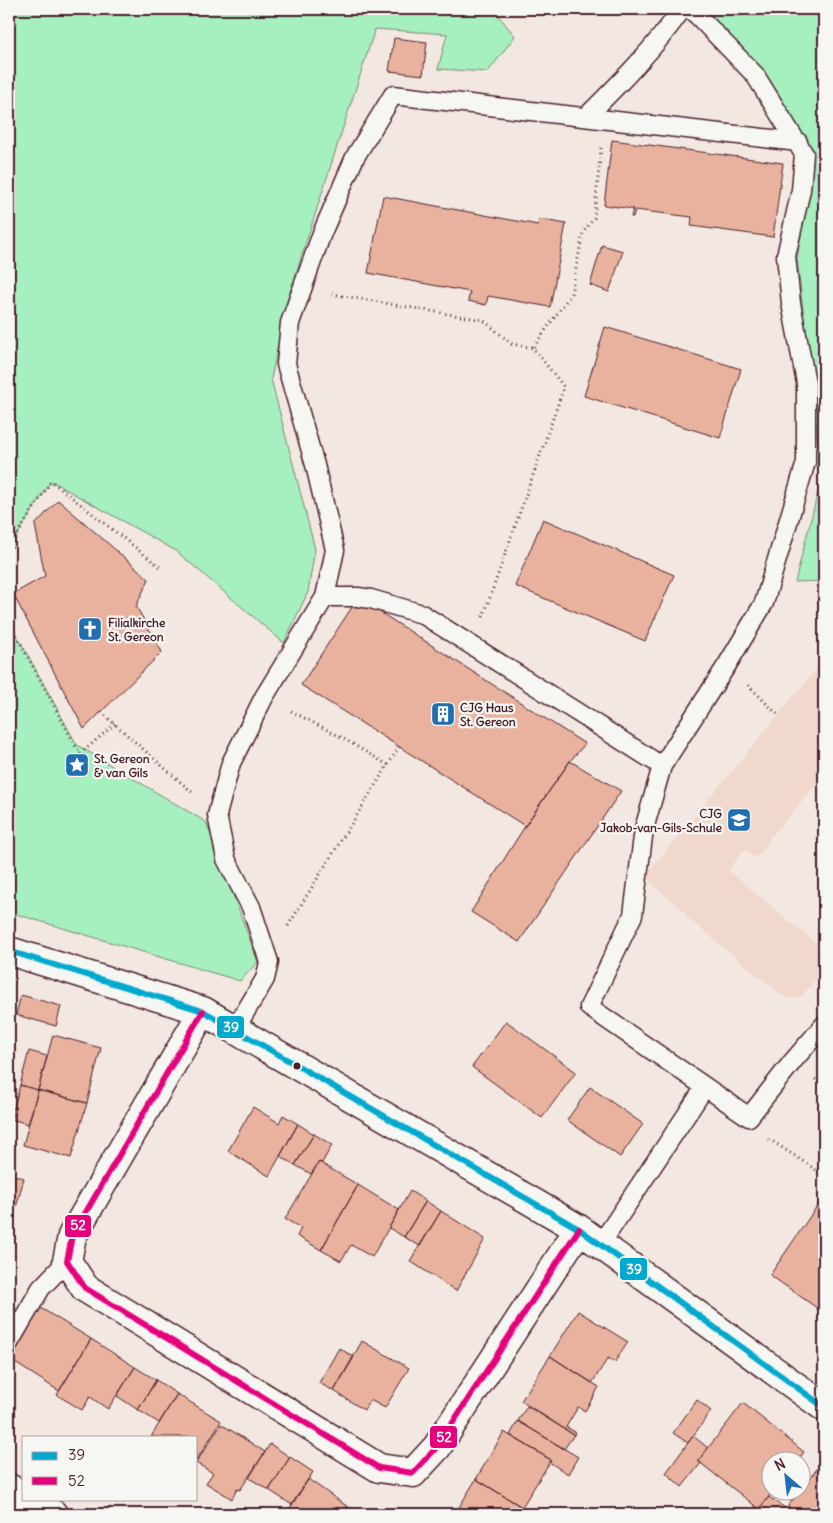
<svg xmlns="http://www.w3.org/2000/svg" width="833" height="1523" font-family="Delius,sans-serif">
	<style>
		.built { fill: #f0d8cd }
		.green { fill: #a6efbe; stroke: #788774 }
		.building { fill: #e9b29e; stroke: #4a1f2b }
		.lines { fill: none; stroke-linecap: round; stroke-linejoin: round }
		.service-casing { stroke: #4a1f2b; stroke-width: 21 }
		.minor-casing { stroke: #4a1f2b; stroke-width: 31 }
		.tertiary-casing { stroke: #4a1f2b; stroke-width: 31 }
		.path { stroke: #4a1f2b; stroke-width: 3; stroke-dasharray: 1 4; stroke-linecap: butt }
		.service { stroke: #f6f6f2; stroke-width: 18 }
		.minor { stroke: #f6f6f2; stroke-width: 28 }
		.tertiary { stroke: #f6f6f2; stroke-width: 28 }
		.bus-1-casing { stroke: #f6f6f2; stroke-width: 10 }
		.bus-2-casing { stroke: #f6f6f2; stroke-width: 10 }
		.bus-1 { stroke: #00a9ce; stroke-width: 6 }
		.bus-2 { stroke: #e5007d; stroke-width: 6 }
		.bus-dot { fill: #4a1f2b; stroke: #f6f6f2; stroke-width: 2 }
		.labels { text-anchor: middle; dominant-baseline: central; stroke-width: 4.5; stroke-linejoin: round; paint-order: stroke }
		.poi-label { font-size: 12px; font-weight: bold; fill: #4a1f2b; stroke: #f6f6f2; text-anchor: start }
		.line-badge { stroke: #f6f6f2; stroke-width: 2 }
		.badge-label { font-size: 14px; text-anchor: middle; font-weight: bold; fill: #fff }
	</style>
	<rect width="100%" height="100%" fill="#f3e8e1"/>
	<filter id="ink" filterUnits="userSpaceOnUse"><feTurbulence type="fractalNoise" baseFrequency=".02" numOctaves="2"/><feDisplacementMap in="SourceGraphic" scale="10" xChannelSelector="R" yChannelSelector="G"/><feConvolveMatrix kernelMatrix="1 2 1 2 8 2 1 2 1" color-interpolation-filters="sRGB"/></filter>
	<g filter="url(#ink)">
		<!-- built -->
		<path class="built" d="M 824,660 L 824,775 L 767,842 L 768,843 L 756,858 L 745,849 L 728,870 L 824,950 L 824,967 L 803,995 L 797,998 L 789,998 L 783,996 L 685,916 L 687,914 L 644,877 Z"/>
		<!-- green -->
		<path class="green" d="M 9,9 L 493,9 L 515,36 L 488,72 L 438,69 L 447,34 L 375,29 L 287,301 L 271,379 L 315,549 L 308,592 L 284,643 L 176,551 L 51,481 L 19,532 L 9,552 Z
			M 698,9 L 824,9 L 824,449 L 819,449 L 797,259 L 813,164 L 811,152 Z
			M 821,480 L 824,480 L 824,581 L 795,582 Z
			M 9,621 L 77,745 L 206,822 L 258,962 L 240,981 L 9,912 Z"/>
		<!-- building -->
		<path class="building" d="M 394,38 L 427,42 L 423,75 L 389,71 Z
			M 612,140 L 783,163 L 773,237 L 691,226 L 692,217 L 635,210 L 633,217 L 631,217 L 633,209 L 604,205 Z
			M 383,196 L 538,225 L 539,219 L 566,224 L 550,307 L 488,296 L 486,305 L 468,301 L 470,292 L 368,273 Z
			M 602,245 L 623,251 L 609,292 L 590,285 Z
			M 605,327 L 741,369 L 720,438 L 584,396 Z
			M 58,500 L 149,579 L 136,606 L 162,652 L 84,729 L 13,594 L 45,576 L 35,525 Z
			M 543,519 L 674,575 L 645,641 L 515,586 Z
			M 358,598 L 585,744 L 570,761 L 525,826 L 301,685 Z
			M 570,761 L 621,791 L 519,942 L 471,912 L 525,826 Z
			M 21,995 L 61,1006 L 56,1026 L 16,1015 Z
			M 506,1021 L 576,1072 L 542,1118 L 472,1067 Z
			M 53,1035 L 101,1048 L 87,1103 L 38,1090 Z
			M 29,1051 L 47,1056 L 38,1090 L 20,1085 Z
			M 20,1085 L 38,1090 L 28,1124 L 11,1119 Z
			M 590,1087 L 643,1124 L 620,1157 L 567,1120 Z
			M 38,1090 L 87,1103 L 71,1158 L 23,1145 Z
			M 253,1107 L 279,1123 L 283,1115 L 298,1124 L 269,1176 L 228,1151 Z
			M 298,1124 L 314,1134 L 295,1165 L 280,1156 Z
			M 314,1134 L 332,1145 L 322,1163 L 319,1162 L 311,1174 L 295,1165 Z
			M 319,1162 L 358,1185 L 321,1250 L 297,1236 L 301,1228 L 285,1219 Z
			M 9,1174 L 24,1178 L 10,1231 L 9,1230 Z
			M 358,1185 L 399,1210 L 372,1257 L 351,1245 L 341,1261 L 321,1250 Z
			M 410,1191 L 426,1201 L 404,1237 L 389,1228 Z
			M 824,1196 L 824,1313 L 770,1275 Z
			M 426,1201 L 441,1211 L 420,1246 L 404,1237 Z
			M 441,1211 L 485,1239 L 456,1291 L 410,1261 Z
			M 9,1306 L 18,1311 L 9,1326 Z
			M 39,1307 L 91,1339 L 59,1391 L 9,1359 L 9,1355 Z
			M 578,1311 L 628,1342 L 615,1362 L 608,1358 L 592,1383 L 550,1356 Z
			M 91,1339 L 135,1367 L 108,1409 L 90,1397 L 82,1410 L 57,1395 Z
			M 362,1341 L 409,1368 L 385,1408 L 370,1400 L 364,1410 L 334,1391 Z
			M 339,1348 L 354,1357 L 334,1391 L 319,1383 Z
			M 550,1356 L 599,1387 L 585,1411 L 578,1407 L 566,1427 L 575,1432 L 574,1435 L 521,1401 Z
			M 135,1367 L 156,1380 L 138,1410 L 117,1396 Z
			M 156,1380 L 177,1394 L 159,1423 L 138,1410 Z
			M 177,1394 L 221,1421 L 196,1461 L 196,1437 L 151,1437 Z
			M 697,1400 L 711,1411 L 688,1443 L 673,1433 Z
			M 743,1403 L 804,1452 L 798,1460 L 770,1460 L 770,1490 L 774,1490 L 759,1509 L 698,1461 Z
			M 527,1406 L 574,1435 L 564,1449 L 518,1421 Z
			M 518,1421 L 578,1457 L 568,1474 L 549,1462 L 551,1460 L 510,1435 Z
			M 221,1424 L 265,1452 L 240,1490 L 237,1489 L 232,1499 L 206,1483 L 213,1473 L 196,1463 Z
			M 504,1432 L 551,1460 L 522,1507 L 476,1479 Z
			M 693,1436 L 708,1448 L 698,1461 L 701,1463 L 682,1487 L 666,1473 Z
			M 270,1444 L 290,1457 L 269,1490 L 249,1478 Z
			M 290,1457 L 313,1472 L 292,1505 L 269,1490 Z
			M 820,1465 L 824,1468 L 824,1514 L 798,1514 L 788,1506 Z
			M 308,1479 L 348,1507 L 344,1514 L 286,1514 Z
			M 476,1479 L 530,1512 L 529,1514 L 466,1514 L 458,1509 Z
			M 769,1497 L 785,1508 L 781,1514 L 751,1514 L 756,1507 L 759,1509 Z
			M 348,1507 L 360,1514 L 344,1514 Z"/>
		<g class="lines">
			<defs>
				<path id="service" d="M 690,9 L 698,16 L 755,75 L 804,154 L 801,190 L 786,256 L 791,303 L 806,383 L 806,462 L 764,603 L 727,665 L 662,766 L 644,829 L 633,915 L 589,1007 L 749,1117 L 793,1061 L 824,1025
					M 586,117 C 620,83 654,49 682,9
					M 325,597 L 358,597 L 371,599 L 422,614 L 662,766
					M 235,1029 L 265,979 L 269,962 L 251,907 L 226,859 L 217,815 L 231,763 L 264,697 L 325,597 L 335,550 L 315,465 L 286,364 L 290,323 L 322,233 L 355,157 L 393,95 L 798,142
					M 600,1245 L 705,1087
					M 9,1343 L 41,1288 L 67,1261"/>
				<path id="minor" d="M 9,951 L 203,1011 L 579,1229 L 824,1407
					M 203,1011 L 72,1236 L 67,1261 L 85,1288 L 379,1468 L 413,1473 L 437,1447 L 579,1229"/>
				<path id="tertiary" d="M 9,1488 L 24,1497
					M 28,1499 L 53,1514"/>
			</defs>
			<!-- service casing -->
			<use href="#service" class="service-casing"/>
			<!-- minor casing -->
			<use href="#minor" class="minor-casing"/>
			<!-- tertiary casing -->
			<use href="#tertiary" class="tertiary-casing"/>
			<!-- path -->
			<path class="path" d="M 332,294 L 483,320 L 512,344 L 533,348
				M 9,552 L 19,532 L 51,481 L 160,567
				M 483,617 L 564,387 L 533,348 L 571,294 L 583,233 L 594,218 L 601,148
				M 9,622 L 80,754 L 115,724
				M 748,685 L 778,715
				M 291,711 L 339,736 L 388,765
				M 101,712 L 193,793
				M 288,926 L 399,747
				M 815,1079 L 824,1087
				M 769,1139 L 824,1175"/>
			<!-- service -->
			<use href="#service" class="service"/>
			<!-- minor -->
			<use href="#minor" class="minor"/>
			<!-- tertiary -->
			<use href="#tertiary" class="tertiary"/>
			<defs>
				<path id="bus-1" d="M 9,951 L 203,1011 L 579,1229 L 824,1407"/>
				<path id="bus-2" d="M 203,1011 L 72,1236 L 67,1261 L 85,1288 L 379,1468 L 413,1473 L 437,1447 L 579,1229"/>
			</defs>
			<!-- bus-1 casing -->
			<use href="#bus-1" class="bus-1-casing"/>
			<!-- bus-2 casing -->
			<use href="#bus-2" class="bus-2-casing"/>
			<!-- bus-1 -->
			<use href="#bus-1" class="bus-1"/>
			<!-- bus-2 -->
			<use href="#bus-2" class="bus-2"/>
		</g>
	</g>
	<!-- icons -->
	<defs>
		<symbol id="church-square" viewBox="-11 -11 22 22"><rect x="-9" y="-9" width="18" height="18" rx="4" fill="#1f6fb2" stroke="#f6f6f2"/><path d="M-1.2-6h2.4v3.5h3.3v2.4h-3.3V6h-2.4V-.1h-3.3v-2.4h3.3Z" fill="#fff"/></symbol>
		<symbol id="building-square" viewBox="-11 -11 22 22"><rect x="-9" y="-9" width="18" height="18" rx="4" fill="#1f6fb2" stroke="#f6f6f2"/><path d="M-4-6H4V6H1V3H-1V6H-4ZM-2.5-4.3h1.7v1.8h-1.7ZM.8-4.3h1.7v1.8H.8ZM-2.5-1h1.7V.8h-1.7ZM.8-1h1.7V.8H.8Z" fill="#fff"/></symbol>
		<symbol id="sight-square" viewBox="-11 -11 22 22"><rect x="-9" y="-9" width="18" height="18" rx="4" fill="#1f6fb2" stroke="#f6f6f2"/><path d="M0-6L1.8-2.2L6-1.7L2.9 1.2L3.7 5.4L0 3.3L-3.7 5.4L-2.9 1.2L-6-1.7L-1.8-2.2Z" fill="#fff"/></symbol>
		<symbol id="school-square" viewBox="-11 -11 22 22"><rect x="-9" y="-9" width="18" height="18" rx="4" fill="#1f6fb2" stroke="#f6f6f2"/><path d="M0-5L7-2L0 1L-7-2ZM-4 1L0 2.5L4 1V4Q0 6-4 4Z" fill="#fff"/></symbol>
	</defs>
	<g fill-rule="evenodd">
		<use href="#church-square" x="76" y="615" width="28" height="28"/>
		<use href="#building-square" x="429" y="700" width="28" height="28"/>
		<use href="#sight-square" x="63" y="751" width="28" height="28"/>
		<use href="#school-square" x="725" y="806" width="28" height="28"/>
	</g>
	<!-- markers -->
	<circle class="bus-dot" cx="297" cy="1066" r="4.5"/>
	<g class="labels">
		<!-- poi labels -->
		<g class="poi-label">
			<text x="108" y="622">Filialkirche<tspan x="108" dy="14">St. Gereon</tspan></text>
			<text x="460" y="707">CJG Haus<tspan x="460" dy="14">St. Gereon</tspan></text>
			<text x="94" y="758">St. Gereon<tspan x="94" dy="14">&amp; van Gils</tspan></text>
			<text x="722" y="813" text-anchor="end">CJG<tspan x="722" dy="14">Jakob-van-Gils-Schule</tspan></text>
		</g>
	</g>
	<g class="line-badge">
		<rect x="216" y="1015" width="29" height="24" rx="5" fill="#00a9ce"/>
		<rect x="64" y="1214" width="28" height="24" rx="5" fill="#e5007d"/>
		<rect x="619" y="1257" width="29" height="24" rx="5" fill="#00a9ce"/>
		<rect x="429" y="1425" width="29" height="24" rx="5" fill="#e5007d"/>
	</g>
	<g class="badge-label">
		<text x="231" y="1032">39</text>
		<text x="78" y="1230">52</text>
		<text x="634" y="1274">39</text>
		<text x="444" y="1442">52</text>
	</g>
	<!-- margin -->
	<rect width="833" height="1523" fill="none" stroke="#f6f6f2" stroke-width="30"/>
	<rect x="15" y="15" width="803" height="1493" fill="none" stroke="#4a1f2b" stroke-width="2" filter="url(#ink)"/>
	<!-- legend -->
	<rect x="22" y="1436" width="175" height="65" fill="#f6f6f2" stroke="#b1a0a2"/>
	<rect x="32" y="1452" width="25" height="8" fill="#00a9ce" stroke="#b1a0a2"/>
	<text x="68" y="1460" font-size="15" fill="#4a1f2b">39</text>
	<rect x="32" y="1477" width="25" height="8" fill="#e5007d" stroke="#b1a0a2"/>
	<text x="68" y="1486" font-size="15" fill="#4a1f2b">52</text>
	<!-- north arrow -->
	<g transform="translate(786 1476) rotate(332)"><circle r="24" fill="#f6f6f2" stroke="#b1a0a2"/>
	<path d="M0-4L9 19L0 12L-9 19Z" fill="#1f6fb2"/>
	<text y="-8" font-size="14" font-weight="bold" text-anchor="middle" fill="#4a1f2b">N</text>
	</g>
</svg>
